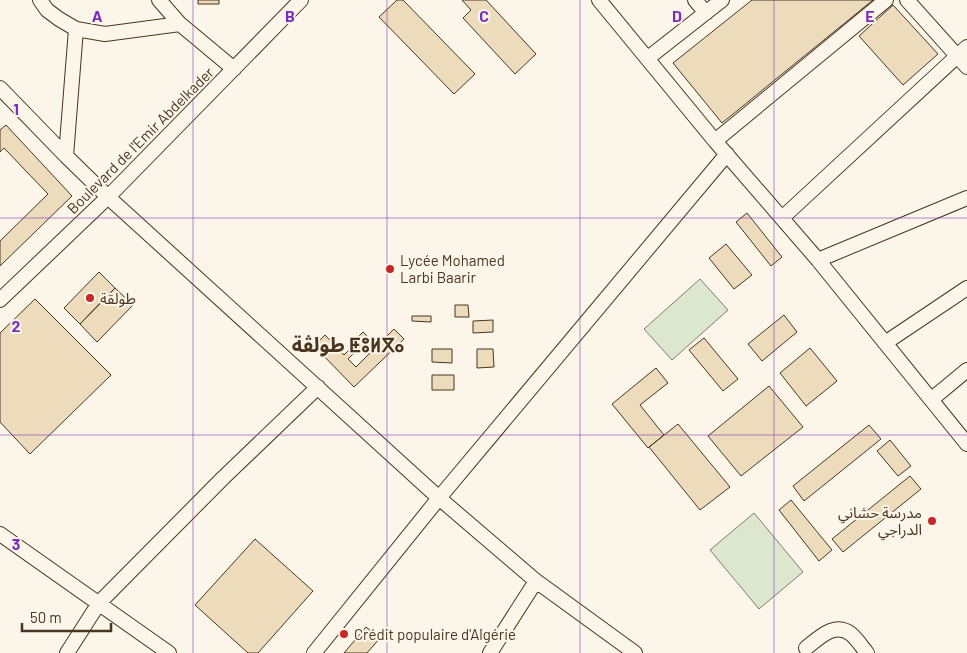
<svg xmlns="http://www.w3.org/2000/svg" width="967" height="653" font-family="Barlow,'Noto Sans Arabic','Noto Sans Tifinagh',sans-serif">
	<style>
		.park { fill: #dce7d0; stroke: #887966 }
		.building { fill: #ecdcbc; stroke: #4a3520; fill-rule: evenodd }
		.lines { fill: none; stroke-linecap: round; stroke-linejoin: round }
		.minor-casing { stroke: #4a3520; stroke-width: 16 }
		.minor { stroke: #fbf6e9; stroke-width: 14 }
		.grid { fill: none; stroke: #7b2cbf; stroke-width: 1; stroke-opacity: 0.55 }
		.poi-dot { fill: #c62828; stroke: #fbf6e9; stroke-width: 2 }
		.labels { text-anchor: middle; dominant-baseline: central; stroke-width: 4; stroke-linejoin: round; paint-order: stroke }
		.street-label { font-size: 15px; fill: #4a3520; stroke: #fbf6e9 }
		.poi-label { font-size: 15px; fill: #4a3520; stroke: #fbf6e9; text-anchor: start }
		.district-label { font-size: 20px; font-weight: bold; fill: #4a3520; stroke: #fbf6e9 }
		.grid-label { font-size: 16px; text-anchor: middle; font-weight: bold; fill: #7b2cbf; stroke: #fbf6e9; stroke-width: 4; stroke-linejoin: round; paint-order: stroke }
	</style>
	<rect width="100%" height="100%" fill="#fbf6e9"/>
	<!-- park -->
	<path class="park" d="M 700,279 L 728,310 L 672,360 L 644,329 Z
		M 754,513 L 803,572 L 759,609 L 710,550 Z"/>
	<!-- building -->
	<path class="building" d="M 198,0 L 219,0 L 219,4 L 198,4 Z
		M 397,0 L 403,0 L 475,74 L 454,94 L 379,17 Z
		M 462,0 L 486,0 L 536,54 L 515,74 L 463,18 L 471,10 Z
		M 752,0 L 873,0 L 722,123 L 673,63 Z
		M 893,5 L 938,54 L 903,85 L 859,36 Z
		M 6,125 L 72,196 L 0,266 L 0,241 L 48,194 L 4,148 L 0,152 L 0,130 Z
		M 747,213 L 782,257 L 771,266 L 736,222 Z
		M 726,244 L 752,275 L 734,289 L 709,258 Z
		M 99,272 L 115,288 L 80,324 L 64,308 Z
		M 115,288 L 133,305 L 97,342 L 80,324 Z
		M 35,299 L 111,375 L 30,454 L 0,422 L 0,333 Z
		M 455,305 L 468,305 L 469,317 L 455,317 Z
		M 784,315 L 797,332 L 762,361 L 748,344 Z
		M 412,316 L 431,316 L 431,322 L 412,321 Z
		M 493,320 L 493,332 L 473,333 L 473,321 Z
		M 394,329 L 404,339 L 354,387 L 314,346 L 325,335 L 344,355 L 361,338 L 359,336 L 363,332 L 377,346 ZM 365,342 L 373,350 L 356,367 L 348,359 Z
		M 704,338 L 738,379 L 723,391 L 689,350 Z
		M 810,348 L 837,381 L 806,406 L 780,373 Z
		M 432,349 L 452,349 L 452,363 L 432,362 Z
		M 477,349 L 493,349 L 494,367 L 477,368 Z
		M 656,368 L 668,383 L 640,405 L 664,435 L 648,448 L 612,404 Z
		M 432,375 L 454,375 L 454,390 L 432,390 Z
		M 769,386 L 803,427 L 741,476 L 708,436 Z
		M 678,424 L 730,487 L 700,510 L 649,447 Z
		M 869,425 L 881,439 L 804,501 L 793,486 Z
		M 890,440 L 911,466 L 898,476 L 877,451 Z
		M 910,476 L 921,489 L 843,552 L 832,539 Z
		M 791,500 L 832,550 L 819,561 L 779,510 Z
		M 255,539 L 313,591 L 258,653 L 248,653 L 195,605 Z
		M 366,627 L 380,638 L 367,653 L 344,653 Z"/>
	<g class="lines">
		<defs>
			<path id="minor" d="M 40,0 L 47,10 L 59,19 L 76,29 L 105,34 L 180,24
				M 159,0 L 180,24 L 234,69
				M 599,0 L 715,141 L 818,260 L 967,444
				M 695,0 L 706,13
				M 907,0 L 967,67
				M 648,58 L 722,0
				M 0,88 L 66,156 L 108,197 L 439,498 L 536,581 L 635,653
				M 715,141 L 886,0
				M 66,156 L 76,29
				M 782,218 L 967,47
				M 818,260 L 967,198
				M 0,300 L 108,197 L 301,0
				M 885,343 L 967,288
				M 932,399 L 967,370
				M 0,534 L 169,653
				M 806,648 C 819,638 835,621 851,634 C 857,639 862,647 867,653
				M 67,653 L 99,603 L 223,478 L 318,387
				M 314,653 L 439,498 L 727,154
				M 490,653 L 536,581"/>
		</defs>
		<!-- minor casing -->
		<use href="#minor" class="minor-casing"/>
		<!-- minor -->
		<use href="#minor" class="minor"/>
	</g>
	<!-- grid -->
	<path class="grid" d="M 193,0 L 193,653M 387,0 L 387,653M 580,0 L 580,653M 774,0 L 774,653M 0,218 L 967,218M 0,435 L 967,435"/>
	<!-- markers -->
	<g class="poi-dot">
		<circle cx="390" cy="269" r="5"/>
		<circle cx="90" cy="298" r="5"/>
		<circle cx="932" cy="521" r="5"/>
		<circle cx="344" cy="634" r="5"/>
	</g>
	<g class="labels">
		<!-- street labels -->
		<g class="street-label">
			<text transform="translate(140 140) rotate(-45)">Boulevard de l'Emir Abdelkader</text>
		</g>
		<!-- poi labels -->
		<g class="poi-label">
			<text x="400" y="260">Lycée Mohamed<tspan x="400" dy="17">Larbi Baarir</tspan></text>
			<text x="100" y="298">طولقة</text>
			<text x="922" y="512" text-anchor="end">مدرسة حشاني<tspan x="922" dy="17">الدراجي</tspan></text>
			<text x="354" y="634">Crédit populaire d'Algérie</text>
		</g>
		<!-- district labels -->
		<g class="district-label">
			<text x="348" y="344">طولڤة ⵟⵓⵍⴳⴰ</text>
		</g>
	</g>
	<g class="grid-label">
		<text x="97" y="22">A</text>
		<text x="290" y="22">B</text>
		<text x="484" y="22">C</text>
		<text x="677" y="22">D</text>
		<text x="870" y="22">E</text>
		<text x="16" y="115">1</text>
		<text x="16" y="332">2</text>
		<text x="16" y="550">3</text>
	</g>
	<!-- scale -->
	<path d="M22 623v8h89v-8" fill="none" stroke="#4a3520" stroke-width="2.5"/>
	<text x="30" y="623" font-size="15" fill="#4a3520" stroke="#fbf6e9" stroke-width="4" paint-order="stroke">50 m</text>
</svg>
